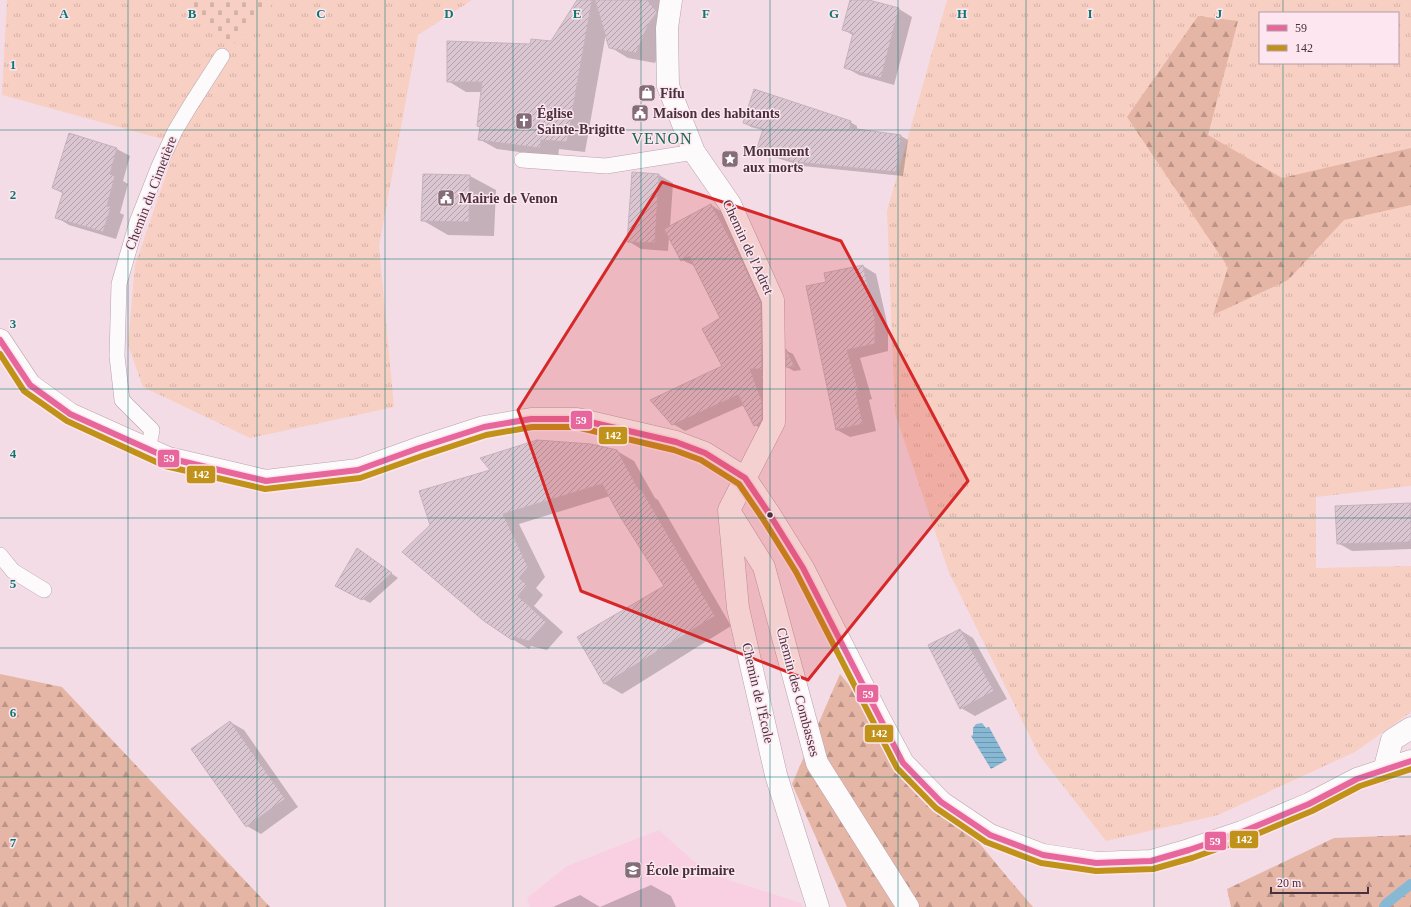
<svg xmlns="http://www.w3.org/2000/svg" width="1411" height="907" font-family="'Times New Roman',serif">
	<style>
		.built { fill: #f8d0e2 }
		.grass { fill: url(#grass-tufts); fill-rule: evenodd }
		.forest { fill: url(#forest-firs) }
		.cemetery { fill: url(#cemetery-stones) }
		.water { fill: url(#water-rules) }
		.shadow { fill: #0003 }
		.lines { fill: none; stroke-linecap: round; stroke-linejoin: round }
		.stream { stroke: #87b8d4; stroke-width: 10 }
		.building { fill: url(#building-hatch); stroke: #c5b2bd }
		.service-casing { stroke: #b8a3ac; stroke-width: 16 }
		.minor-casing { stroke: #b8a3ac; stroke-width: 23 }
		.tertiary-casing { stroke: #b8a3ac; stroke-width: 23 }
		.service { stroke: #fdfafb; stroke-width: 15 }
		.minor { stroke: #fdfafb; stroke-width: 22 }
		.tertiary { stroke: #fdfafb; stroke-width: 22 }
		.bus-1-casing { stroke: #fde6ef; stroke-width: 9 }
		.bus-2-casing { stroke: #fde6ef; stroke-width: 9 }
		.bus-1 { stroke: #e7679c; stroke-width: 6 }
		.bus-2 { stroke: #c0921a; stroke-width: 6 }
		.marked { fill: #d62828; fill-opacity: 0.2; stroke: #d62828; stroke-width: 3; stroke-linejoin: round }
		.grid { fill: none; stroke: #0f766e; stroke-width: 1; stroke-opacity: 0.55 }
		.bus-dot { fill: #48313c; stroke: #fde6ef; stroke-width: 1.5 }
		.labels { text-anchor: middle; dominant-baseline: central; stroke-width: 3; stroke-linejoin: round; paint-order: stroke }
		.poi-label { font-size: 14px; font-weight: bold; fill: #48313c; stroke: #fde6ef; text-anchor: start }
		.street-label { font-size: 14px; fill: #48313c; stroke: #fde6ef }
		.quarter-label { font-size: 16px; letter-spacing: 1px; fill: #18644f; stroke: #fde6ef }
		.grid-label { font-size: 13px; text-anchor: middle; font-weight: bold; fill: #0f766e; stroke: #fde6ef; stroke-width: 3; stroke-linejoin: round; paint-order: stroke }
		.line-badge { stroke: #fde6ef; stroke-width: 1.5 }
		.badge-label { font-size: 11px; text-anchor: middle; font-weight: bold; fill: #fff }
	</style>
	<defs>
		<pattern id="grass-tufts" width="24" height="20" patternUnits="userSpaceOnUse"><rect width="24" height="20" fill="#f7cfc3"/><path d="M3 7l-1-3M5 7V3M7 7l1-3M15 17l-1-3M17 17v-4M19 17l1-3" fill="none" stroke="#d5b2a8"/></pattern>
		<pattern id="forest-firs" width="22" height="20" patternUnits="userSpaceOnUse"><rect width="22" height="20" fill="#e5b6a5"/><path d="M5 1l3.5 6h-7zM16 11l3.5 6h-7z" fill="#bc9588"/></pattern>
		<pattern id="cemetery-stones" width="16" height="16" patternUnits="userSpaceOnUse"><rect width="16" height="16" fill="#f7cfc3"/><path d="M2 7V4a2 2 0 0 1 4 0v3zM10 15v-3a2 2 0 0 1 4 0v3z" fill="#d5b2a8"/></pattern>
		<pattern id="water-rules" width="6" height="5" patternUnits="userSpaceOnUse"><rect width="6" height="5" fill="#87b8d4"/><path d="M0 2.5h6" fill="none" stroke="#7096ad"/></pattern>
		<pattern id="building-hatch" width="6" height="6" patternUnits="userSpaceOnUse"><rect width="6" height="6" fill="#d9c6d1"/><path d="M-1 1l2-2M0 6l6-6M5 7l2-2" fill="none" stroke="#b2a1ab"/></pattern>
	</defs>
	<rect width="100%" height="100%" fill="#f4dce6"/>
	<!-- built -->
	<path class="built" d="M 659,830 L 707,873 L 801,903 L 803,907 L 530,907 L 527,898 L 567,866 Z"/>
	<!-- grass -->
	<path class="grass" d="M 7,0 L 472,0 L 418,35 L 379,246 L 394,407 L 250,438 L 143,387 L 128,345 L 135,265 L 177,143 L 2,95 Z
		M 947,0 L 1411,0 L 1411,486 L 1316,497 L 1316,568 L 1411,566 L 1411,712 L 1355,752 L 1218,815 L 1106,841 L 1039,755 L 948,570 L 895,413 L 887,211 ZM 1260,13 L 1398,13 L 1398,63 L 1260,63 Z"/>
	<!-- forest -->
	<path class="forest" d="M 1198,16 L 1238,21 L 1208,135 L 1282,178 L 1411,148 L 1411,205 L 1344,220 L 1288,280 L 1213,315 L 1228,267 L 1127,117 Z
		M 0,674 L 62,687 L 270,907 L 0,907 Z
		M 840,674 L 1008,878 L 1033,907 L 847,907 L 792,784 Z
		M 1411,835 L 1411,907 L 1231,907 L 1227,889 L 1334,838 Z"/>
	<!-- cemetery -->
	<path class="cemetery" d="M 182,0 L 276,0 L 230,48 Z"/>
	<!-- water -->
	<path class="water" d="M 982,723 L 986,728 L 989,727 L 1007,760 L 991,769 L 971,736 L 973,735 L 973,728 L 976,724 Z"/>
	<!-- shadow -->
	<path class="shadow" d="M 578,0 L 663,0 L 667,34 L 655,63 L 628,58 L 610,47 L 606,33 L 585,152 L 559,149 L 558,157 L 497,149 L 479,139 L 482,92 L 466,92 L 448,81 L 531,45 L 551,42 Z
		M 851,0 L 865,0 L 899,9 L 912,17 L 894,85 L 859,75 L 845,67 L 854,36 L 843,29 Z
		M 850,122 L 857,126 L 857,130 L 901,136 L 908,140 L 903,176 L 803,166 L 764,154 L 757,150 L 763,130 L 751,127 L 745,123 Z
		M 70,134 L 117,149 L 130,156 L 123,181 L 128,184 L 120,213 L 124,215 L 116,239 L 69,225 L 56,217 L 64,194 L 53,188 Z
		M 632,173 L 659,175 L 673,183 L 670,227 L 711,205 L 724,213 L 773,311 L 774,375 L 762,376 L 774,410 L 768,433 L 755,425 L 744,405 L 685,431 L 673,424 L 723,367 L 721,319 L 695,266 L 682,260 L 669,237 L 668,251 L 641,249 L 628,241 Z
		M 424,175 L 470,176 L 496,190 L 494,236 L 448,235 L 422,220 Z
		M 863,266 L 876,274 L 888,327 L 888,351 L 860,358 L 872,399 L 869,400 L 876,431 L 850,437 L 837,430 L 827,282 Z
		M 787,351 L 793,354 L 801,370 L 794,371 L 787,367 Z
		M 617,451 L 634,461 L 655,498 L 658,500 L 731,626 L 622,694 L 605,684 L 578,637 L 665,586 L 610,496 L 519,524 L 545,577 L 536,588 L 543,595 L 534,606 L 563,632 L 547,650 L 531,646 L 529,649 L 512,639 L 404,552 Z
		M 1411,504 L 1411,549 L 1352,551 L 1338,543 Z
		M 364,554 L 398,578 L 370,603 L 337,585 Z
		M 960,630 L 973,638 L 1007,699 L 975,716 L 961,708 Z
		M 230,722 L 244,730 L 298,807 L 261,834 L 247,826 L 192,749 Z
		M 651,885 L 671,896 L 676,907 L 553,907 L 580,895 L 600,907 Z"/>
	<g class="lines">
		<!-- stream -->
		<path class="stream" d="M 1384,907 L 1386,904 L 1411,884"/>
	</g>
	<!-- building -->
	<path class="building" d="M 577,0 L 592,0 L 567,142 L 541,140 L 540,148 L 478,140 L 480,127 L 477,126 L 482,82 L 447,82 L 447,41 L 530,44 L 531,39 L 551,41 Z
		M 595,0 L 647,0 L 657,12 L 656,14 L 649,23 L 636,53 L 609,48 Z
		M 850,0 L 869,0 L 899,8 L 881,78 L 844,68 L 853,33 L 842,30 Z
		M 754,89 L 851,121 L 850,128 L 901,135 L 896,172 L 795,162 L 756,151 L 763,129 L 743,123 Z
		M 69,133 L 117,148 L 110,174 L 115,176 L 107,206 L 111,207 L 103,232 L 55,218 L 63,192 L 52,188 Z
		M 632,172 L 659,174 L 655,243 L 627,242 Z
		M 423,174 L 470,175 L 469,222 L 421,221 Z
		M 711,204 L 742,261 L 761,303 L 762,369 L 750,369 L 762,402 L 762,419 L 759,424 L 754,426 L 738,395 L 672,425 L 650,400 L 722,366 L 702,329 L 720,318 L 689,256 L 681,261 L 664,229 Z
		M 863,265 L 875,319 L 875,344 L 847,350 L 859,392 L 856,393 L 863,424 L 836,430 L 806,286 L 826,282 L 824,273 Z
		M 786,349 L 795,367 L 786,367 Z
		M 537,440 L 591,444 L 617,450 L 639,490 L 641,489 L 715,616 L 604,684 L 577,637 L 664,586 L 621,518 L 602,484 L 503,514 L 528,567 L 519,578 L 527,585 L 518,596 L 546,622 L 529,641 L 514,637 L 512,640 L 484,621 L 402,552 L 430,525 L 419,491 L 490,470 L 480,458 Z
		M 1411,503 L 1411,542 L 1337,544 L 1335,506 Z
		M 357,548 L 392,573 L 362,600 L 335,586 Z
		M 960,629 L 994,691 L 960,709 L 928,645 Z
		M 230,721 L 285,799 L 246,827 L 191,749 Z"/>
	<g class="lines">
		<defs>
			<path id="service" d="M 522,160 L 606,166 L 694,152
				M 148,450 L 152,430 L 122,400 L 117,356 L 119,284 L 137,222 L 159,166 L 175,131 L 190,106 L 222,56
				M 0,555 L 13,571 L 44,590"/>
			<path id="minor" d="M 671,0 L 667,28 L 668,86 L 694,152 L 730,204 L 773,300 L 774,360 L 774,422 L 729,510 L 738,608 L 776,775 L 818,907
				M 731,514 L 764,567 L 817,763 L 908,907
				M 1384,771 L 1392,740 L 1411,728"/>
			<path id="tertiary" d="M 0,340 L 30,385 L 70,414 L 168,458 L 266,481 L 358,470 L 419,448 L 484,427 L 531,419 L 577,419 L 676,442 L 705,453 L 745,478 L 770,515 L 803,568 L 878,716 L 903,763 L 941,802 L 990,835 L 1043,855 L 1096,863 L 1151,861 L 1189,850 L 1242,832 L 1309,804 L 1357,779 L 1411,761"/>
		</defs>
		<!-- service casing -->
		<use href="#service" class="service-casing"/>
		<!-- minor casing -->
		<use href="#minor" class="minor-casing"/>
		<!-- tertiary casing -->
		<use href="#tertiary" class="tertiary-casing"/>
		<!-- service -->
		<use href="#service" class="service"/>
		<!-- minor -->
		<use href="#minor" class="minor"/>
		<!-- tertiary -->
		<use href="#tertiary" class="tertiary"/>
		<defs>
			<path id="bus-1" d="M 0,340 L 30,385 L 70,414 L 168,458 L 266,481 L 358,470 L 419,448 L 484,427 L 531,419 L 577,419 L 676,442 L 705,453 L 745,478 L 770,515 L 803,568 L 903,763 L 941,802 L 990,835 L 1043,855 L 1096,863 L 1151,861 L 1189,850 L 1242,832 L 1309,804 L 1357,779 L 1411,761"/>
			<path id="bus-2" d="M 0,354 L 24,391 L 67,421 L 165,466 L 265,489 L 360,478 L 422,456 L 486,435 L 532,427 L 576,427 L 674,450 L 701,460 L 739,484 L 763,519 L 796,572 L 897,768 L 936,808 L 986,842 L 1041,863 L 1096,871 L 1153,869 L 1192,858 L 1245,839 L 1312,811 L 1360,786 L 1411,769"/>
		</defs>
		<!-- bus-1 casing -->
		<use href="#bus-1" class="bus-1-casing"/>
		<!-- bus-2 casing -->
		<use href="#bus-2" class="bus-2-casing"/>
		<!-- bus-1 -->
		<use href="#bus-1" class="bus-1"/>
		<!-- bus-2 -->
		<use href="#bus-2" class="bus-2"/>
	</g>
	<!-- marked area -->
	<path class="marked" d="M 662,182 L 841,241 L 968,481 L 808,680 L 581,591 L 518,410 Z"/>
	<!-- grid -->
	<path class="grid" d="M 128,0 L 128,907M 257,0 L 257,907M 385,0 L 385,907M 513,0 L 513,907M 641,0 L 641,907M 770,0 L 770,907M 898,0 L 898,907M 1026,0 L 1026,907M 1154,0 L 1154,907M 1283,0 L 1283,13M 1283,63 L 1283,907M 0,130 L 1411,130M 0,259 L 1411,259M 0,389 L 1411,389M 0,518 L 1411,518M 0,648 L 1411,648M 0,777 L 1411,777"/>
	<!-- icons -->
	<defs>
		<symbol id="shop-square" viewBox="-11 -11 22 22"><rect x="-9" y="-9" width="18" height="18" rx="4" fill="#846d78" stroke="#fde6ef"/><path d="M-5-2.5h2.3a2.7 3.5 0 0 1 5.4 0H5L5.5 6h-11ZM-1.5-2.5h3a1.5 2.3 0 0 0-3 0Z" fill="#fff"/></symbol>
		<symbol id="civic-square" viewBox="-11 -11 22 22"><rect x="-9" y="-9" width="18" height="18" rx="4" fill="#846d78" stroke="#fde6ef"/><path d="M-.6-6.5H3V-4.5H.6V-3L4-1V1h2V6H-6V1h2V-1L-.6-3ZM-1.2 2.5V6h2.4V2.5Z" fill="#fff"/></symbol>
		<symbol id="church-square" viewBox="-11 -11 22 22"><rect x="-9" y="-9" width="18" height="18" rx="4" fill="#846d78" stroke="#fde6ef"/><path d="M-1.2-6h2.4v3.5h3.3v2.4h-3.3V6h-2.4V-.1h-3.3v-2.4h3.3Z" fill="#fff"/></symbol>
		<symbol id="sight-square" viewBox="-11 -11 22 22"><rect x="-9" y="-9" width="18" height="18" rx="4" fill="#846d78" stroke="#fde6ef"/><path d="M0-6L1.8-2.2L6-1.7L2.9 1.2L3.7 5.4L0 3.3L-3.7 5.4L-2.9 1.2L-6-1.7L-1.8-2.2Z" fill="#fff"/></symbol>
		<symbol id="school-square" viewBox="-11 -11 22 22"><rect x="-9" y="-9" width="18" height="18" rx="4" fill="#846d78" stroke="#fde6ef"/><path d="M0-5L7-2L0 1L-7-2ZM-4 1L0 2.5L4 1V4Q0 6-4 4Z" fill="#fff"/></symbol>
	</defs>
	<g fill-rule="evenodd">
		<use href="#shop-square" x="637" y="83" width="20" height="20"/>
		<use href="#civic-square" x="630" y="103" width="20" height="20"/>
		<use href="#church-square" x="514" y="111" width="20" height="20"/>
		<use href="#sight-square" x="720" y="149" width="20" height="20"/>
		<use href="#civic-square" x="436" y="188" width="20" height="20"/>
		<use href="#school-square" x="623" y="860" width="20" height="20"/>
	</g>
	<!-- markers -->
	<circle class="bus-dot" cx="770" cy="515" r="3.5"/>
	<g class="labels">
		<!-- poi labels -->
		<g class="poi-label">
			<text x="660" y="93">Fifu</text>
			<text x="537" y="113">Église<tspan x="537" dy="16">Sainte-Brigitte</tspan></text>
			<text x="653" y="113">Maison des habitants</text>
			<text x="743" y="151">Monument<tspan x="743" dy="16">aux morts</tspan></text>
			<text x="459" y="198">Mairie de Venon</text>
			<text x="646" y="870">École primaire</text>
		</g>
		<!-- street labels -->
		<g class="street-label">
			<text transform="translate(151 193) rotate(-69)">Chemin du Cimetière</text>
			<text transform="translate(748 247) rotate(65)">Chemin de l'Adret</text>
			<text transform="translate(798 692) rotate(75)">Chemin des Combasses</text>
			<text transform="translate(758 693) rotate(77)">Chemin de l'École</text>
		</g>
		<!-- quarter labels -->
		<g class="quarter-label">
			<text x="662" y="138">VENON</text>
		</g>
	</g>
	<g class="grid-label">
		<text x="64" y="18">A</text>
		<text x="192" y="18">B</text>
		<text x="321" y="18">C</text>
		<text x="449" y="18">D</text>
		<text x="577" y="18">E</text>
		<text x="706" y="18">F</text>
		<text x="834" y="18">G</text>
		<text x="962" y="18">H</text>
		<text x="1090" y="18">I</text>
		<text x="1219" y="18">J</text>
		<text x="13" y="69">1</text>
		<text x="13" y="199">2</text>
		<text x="13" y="328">3</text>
		<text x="13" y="458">4</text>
		<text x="13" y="588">5</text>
		<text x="13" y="717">6</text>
		<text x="13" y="847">7</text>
	</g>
	<g class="line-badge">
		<rect x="570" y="410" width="23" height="20" rx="4" fill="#e7679c"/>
		<rect x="598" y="426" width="30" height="19" rx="4" fill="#c0921a"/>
		<rect x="157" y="449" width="23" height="19" rx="4" fill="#e7679c"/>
		<rect x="186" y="465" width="30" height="19" rx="4" fill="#c0921a"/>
		<rect x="856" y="684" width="23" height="19" rx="4" fill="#e7679c"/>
		<rect x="864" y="724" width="30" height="19" rx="4" fill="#c0921a"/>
		<rect x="1229" y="830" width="30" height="19" rx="4" fill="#c0921a"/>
		<rect x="1204" y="831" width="23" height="20" rx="4" fill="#e7679c"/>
	</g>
	<g class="badge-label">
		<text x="581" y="424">59</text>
		<text x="613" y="439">142</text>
		<text x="169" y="462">59</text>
		<text x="201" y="478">142</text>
		<text x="868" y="698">59</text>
		<text x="879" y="737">142</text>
		<text x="1244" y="843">142</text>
		<text x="1215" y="845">59</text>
	</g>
	<!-- legend -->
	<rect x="1259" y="12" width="140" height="52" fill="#fde6ef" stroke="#b59ea7"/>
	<rect x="1267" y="25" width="20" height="6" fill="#e7679c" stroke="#b59ea7"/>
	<text x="1295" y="32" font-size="12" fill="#48313c">59</text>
	<rect x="1267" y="45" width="20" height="6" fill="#c0921a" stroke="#b59ea7"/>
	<text x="1295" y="52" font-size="12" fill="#48313c">142</text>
	<!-- scale -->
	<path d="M1271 887v6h97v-6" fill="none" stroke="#48313c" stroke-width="2"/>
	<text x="1277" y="887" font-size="12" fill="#48313c" stroke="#fde6ef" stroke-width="3" paint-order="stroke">20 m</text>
</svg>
